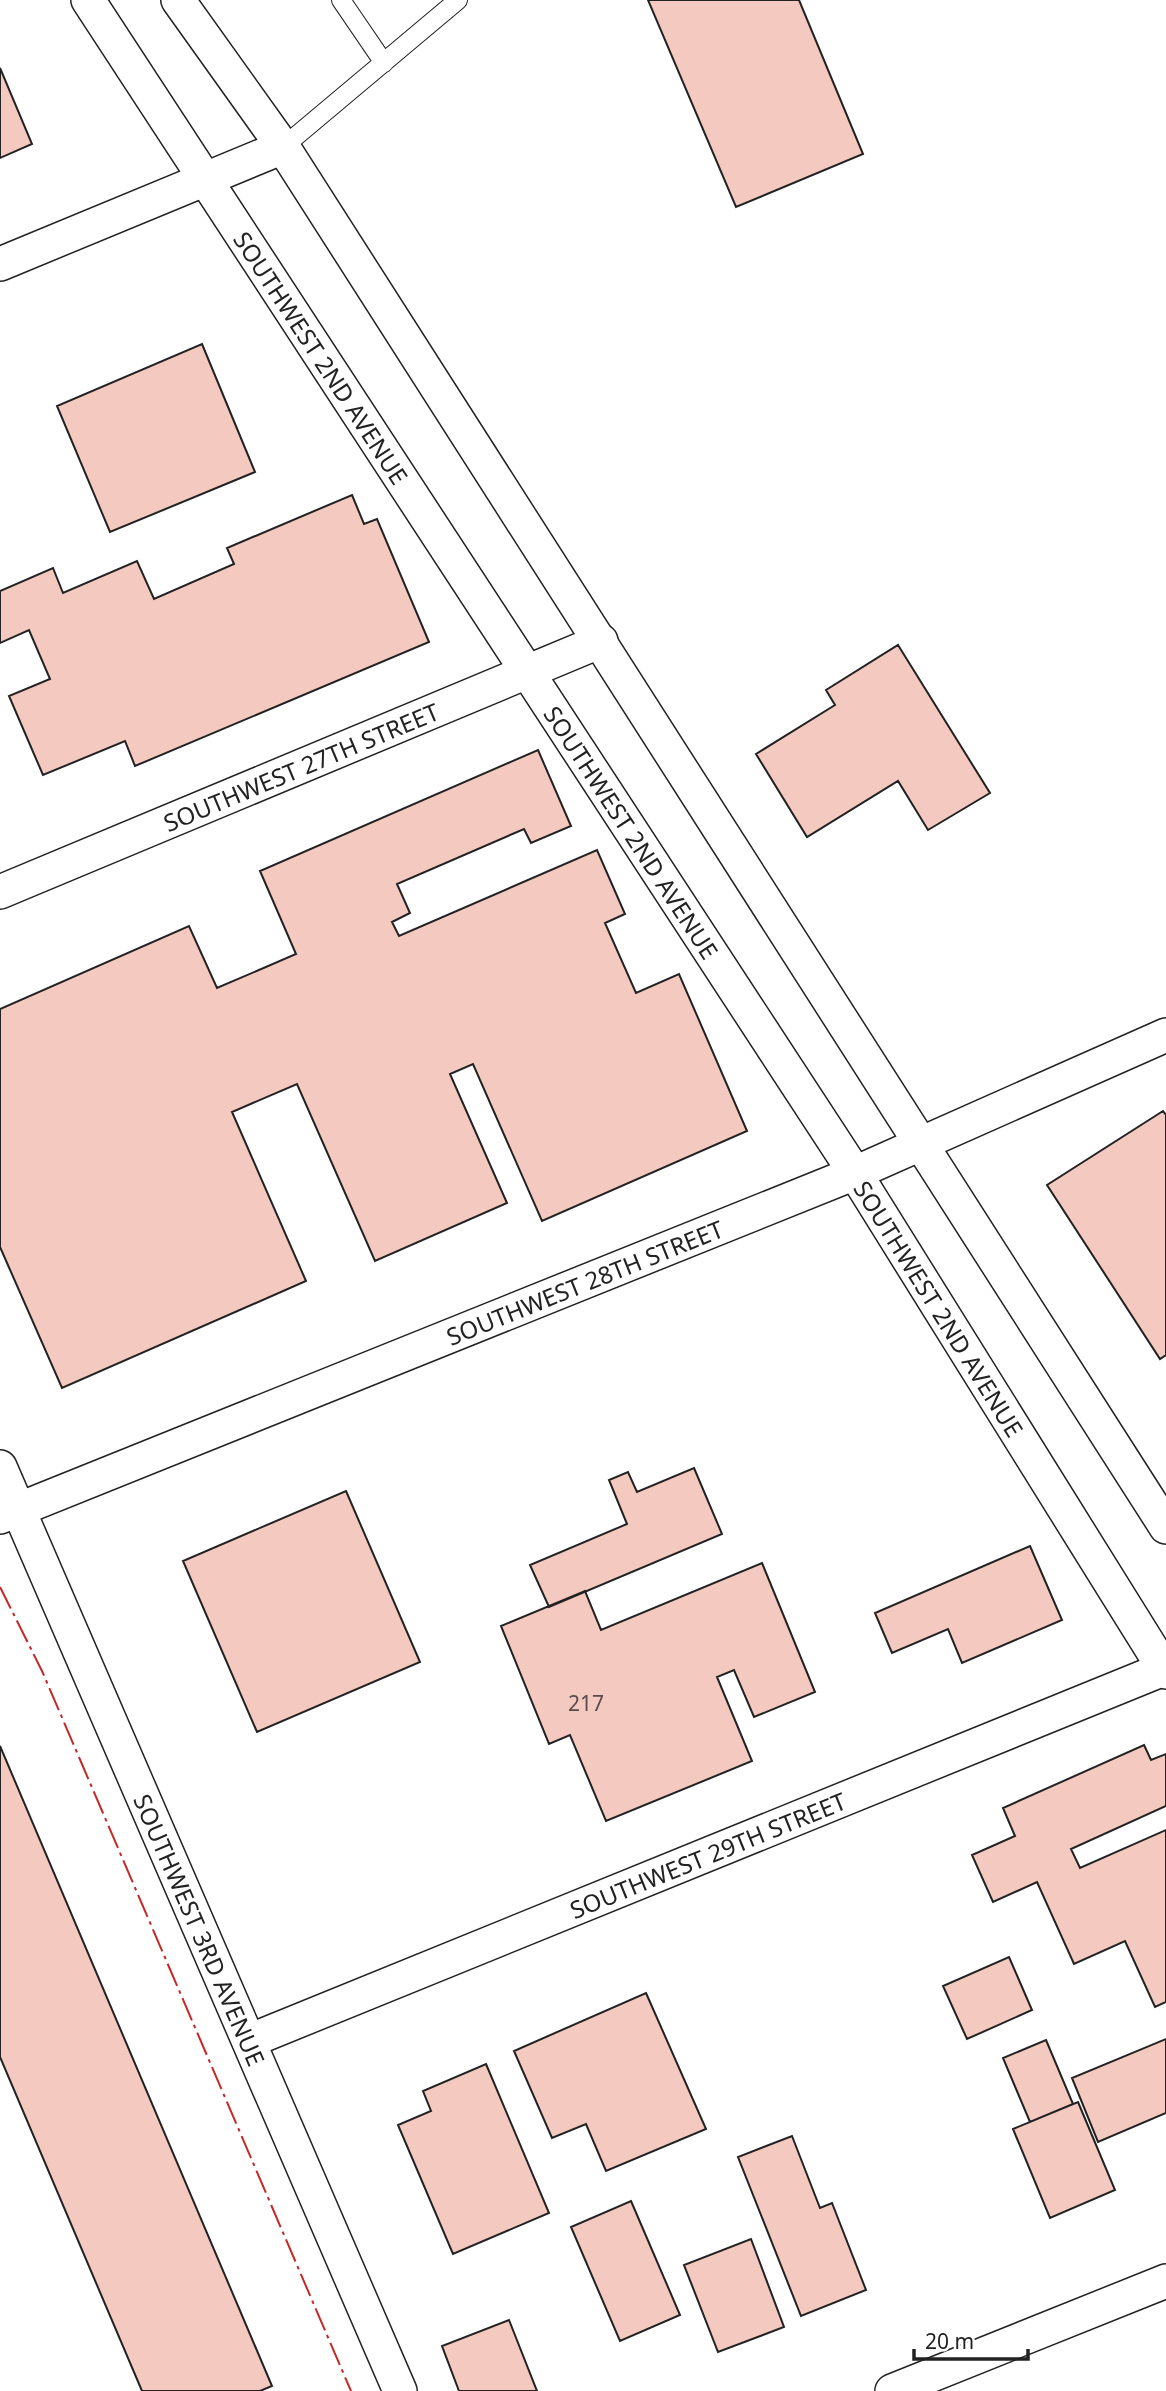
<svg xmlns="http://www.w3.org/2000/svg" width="1166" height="2391" font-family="'Noto Sans',sans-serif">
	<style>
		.building { fill: #f3c9c0; stroke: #222; stroke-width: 2 }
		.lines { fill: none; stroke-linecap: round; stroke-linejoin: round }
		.service-casing { stroke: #222; stroke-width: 20 }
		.minor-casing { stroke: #222; stroke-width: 36 }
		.service { stroke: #fff; stroke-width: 18 }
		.minor { stroke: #fff; stroke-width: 33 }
		.power { stroke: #c62828; stroke-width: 2; stroke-dasharray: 24 5 3.5 5; stroke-linecap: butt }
		.labels { text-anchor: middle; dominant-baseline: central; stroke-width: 5; stroke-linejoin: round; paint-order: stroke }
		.number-label { font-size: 21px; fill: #564c4a }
		.street-label { font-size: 24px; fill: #222; stroke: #fff }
	</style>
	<rect width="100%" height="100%" fill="#fff"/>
	<!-- building -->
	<path class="building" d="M 648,0 L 799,0 L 863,154 L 736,207 Z
		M 0,68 L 32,144 L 0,158 Z
		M 202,344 L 255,472 L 110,532 L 57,406 Z
		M 352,495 L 364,524 L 377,519 L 429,642 L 135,766 L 125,741 L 43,775 L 9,696 L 50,679 L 29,630 L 0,643 L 0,591 L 53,568 L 63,593 L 137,561 L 154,599 L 234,564 L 227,548 Z
		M 898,645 L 990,793 L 928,830 L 898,781 L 807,837 L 756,754 L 835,705 L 826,690 Z
		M 538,750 L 571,826 L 531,843 L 524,829 L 397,884 L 410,913 L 392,922 L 399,936 L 597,850 L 625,914 L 605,923 L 636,993 L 679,974 L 747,1131 L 542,1221 L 473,1064 L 450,1074 L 507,1203 L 375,1261 L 297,1084 L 232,1112 L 306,1281 L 62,1388 L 0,1247 L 0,1009 L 189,926 L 217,988 L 296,954 L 260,871 Z
		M 1163,1111 L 1166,1115 L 1166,1355 L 1160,1359 L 1047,1185 Z
		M 694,1468 L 722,1534 L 549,1607 L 530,1565 L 627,1524 L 609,1480 L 628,1472 L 637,1492 Z
		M 346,1491 L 420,1662 L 257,1732 L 183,1561 Z
		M 1030,1546 L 1062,1620 L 962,1663 L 948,1629 L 892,1653 L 875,1613 Z
		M 762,1563 L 815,1692 L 754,1717 L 734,1670 L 717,1677 L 752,1761 L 606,1821 L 570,1735 L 549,1744 L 501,1626 L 585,1591 L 601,1630 Z
		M 1144,1745 L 1151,1760 L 1166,1754 L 1166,1806 L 1071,1849 L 1080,1868 L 1166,1830 L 1166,2002 L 1155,2007 L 1125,1941 L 1074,1964 L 1037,1882 L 993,1902 L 972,1855 L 1015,1836 L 1003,1808 Z
		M 0,1746 L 272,2386 L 260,2391 L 142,2391 L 0,2057 Z
		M 1009,1957 L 1032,2010 L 967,2039 L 943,1986 Z
		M 646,1993 L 706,2129 L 606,2171 L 586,2124 L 552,2138 L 514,2051 Z
		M 1166,2039 L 1166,2113 L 1098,2142 L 1072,2078 Z
		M 1046,2040 L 1073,2104 L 1030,2122 L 1003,2058 Z
		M 486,2064 L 549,2213 L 453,2254 L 398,2125 L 431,2111 L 423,2091 Z
		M 1078,2102 L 1115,2190 L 1050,2218 L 1013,2129 Z
		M 792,2136 L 820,2208 L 832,2203 L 866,2290 L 801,2316 L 738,2157 Z
		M 631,2201 L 680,2315 L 620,2341 L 571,2227 Z
		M 751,2239 L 784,2327 L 718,2352 L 684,2265 Z
		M 509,2320 L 537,2391 L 459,2391 L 442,2346 Z"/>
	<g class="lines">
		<defs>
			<path id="service" d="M 341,0 L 384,63
				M 283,147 L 458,0"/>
			<g id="minor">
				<path id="s1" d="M 88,0 L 855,1173 L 1166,1672"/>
				<path d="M 178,0 L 283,147 L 1166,1527"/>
				<path d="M 0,264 L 283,147"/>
				<path id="s2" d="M 0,892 L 601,641"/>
				<path id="s3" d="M 0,1467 L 400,2391"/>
				<path id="s4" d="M 0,1517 L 855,1173 L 1166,1035"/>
				<path id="s5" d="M 249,2041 L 1166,1668"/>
				<path d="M 892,2391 L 1166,2281"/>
			</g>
		</defs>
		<!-- service casing -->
		<use href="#service" class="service-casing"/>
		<!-- minor casing -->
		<use href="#minor" class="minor-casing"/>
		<!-- service -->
		<use href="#service" class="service"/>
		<!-- minor -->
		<use href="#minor" class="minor"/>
		<!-- power -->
		<path class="power" d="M 0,1587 L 42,1671 L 351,2391"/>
	</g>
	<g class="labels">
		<!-- number labels -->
		<g class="number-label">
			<text x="586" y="1703">217</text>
		</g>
		<!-- street labels -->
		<g class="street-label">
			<text stroke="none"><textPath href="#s1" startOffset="427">SOUTHWEST 2ND AVENUE</textPath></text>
			<text stroke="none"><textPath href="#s2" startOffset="326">SOUTHWEST 27TH STREET</textPath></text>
			<text stroke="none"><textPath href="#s1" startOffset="994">SOUTHWEST 2ND AVENUE</textPath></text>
			<text stroke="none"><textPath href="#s4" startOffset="630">SOUTHWEST 28TH STREET</textPath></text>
			<text stroke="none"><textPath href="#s1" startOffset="1561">SOUTHWEST 2ND AVENUE</textPath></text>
			<text stroke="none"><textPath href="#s5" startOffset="495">SOUTHWEST 29TH STREET</textPath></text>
			<text stroke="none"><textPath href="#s3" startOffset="504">SOUTHWEST 3RD AVENUE</textPath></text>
		</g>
	</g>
	<!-- scale -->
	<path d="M914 2349v10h114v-10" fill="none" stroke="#222222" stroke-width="3.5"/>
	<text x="925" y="2349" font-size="21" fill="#222222" stroke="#ffffff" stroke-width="5" paint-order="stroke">20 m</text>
</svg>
